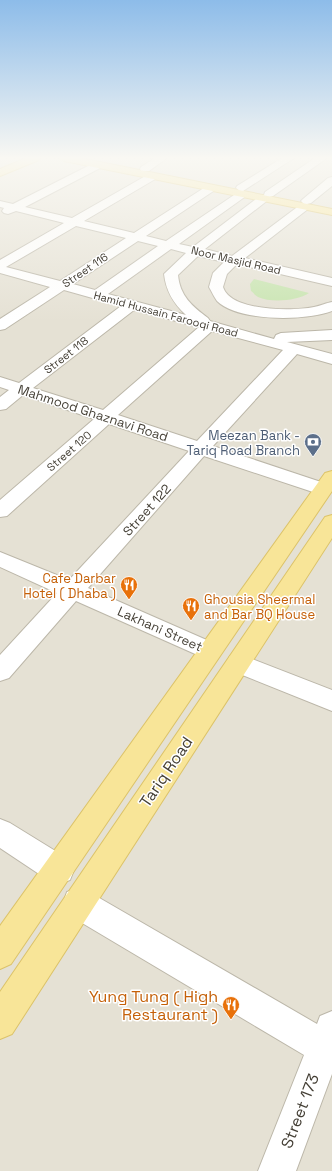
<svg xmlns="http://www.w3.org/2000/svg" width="332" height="1171" font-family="'Space Grotesk',sans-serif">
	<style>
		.residential { fill: #e5e1d4 }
		.green { fill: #c8e4b0 }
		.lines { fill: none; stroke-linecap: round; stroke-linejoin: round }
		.minor-casing { stroke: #bcb7a9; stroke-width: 2 }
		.major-casing { stroke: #dcc369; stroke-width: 2 }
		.minor { fill: #fff; fill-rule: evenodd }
		.major { fill: #f8e598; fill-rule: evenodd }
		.labels { text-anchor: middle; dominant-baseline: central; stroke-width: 3; stroke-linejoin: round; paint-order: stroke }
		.far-street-label { font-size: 11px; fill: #443f35; stroke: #fff }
		.street-label { font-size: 13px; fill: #443f35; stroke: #fff }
		.service-label { font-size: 13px; fill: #4e5e75; stroke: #fff; text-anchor: end }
		.food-label { font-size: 13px; fill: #c56008; stroke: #fff; text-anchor: end }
		.near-street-label { font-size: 16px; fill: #443f35; stroke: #fff }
		.near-food-label { font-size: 16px; fill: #c56008; stroke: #fff; text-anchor: end }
	</style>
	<rect width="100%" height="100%" fill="#f2efe5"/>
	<!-- residential -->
	<path class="residential" d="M 0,158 L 332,158 L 332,1171 L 0,1171 Z"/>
	<!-- green -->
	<path class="green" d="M 254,279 L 309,293 C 297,301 271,303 258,297 C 255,296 253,292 251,291 L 250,284 Z"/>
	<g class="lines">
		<defs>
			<path id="minor" d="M 155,158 L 167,158 L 149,171 L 141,171 L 140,169 L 141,167 Z
				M 282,158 L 294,158 L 243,191 L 248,194 L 246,196 L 179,244 L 193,247 L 260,196 L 264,195 L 265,192 L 315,158 L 327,158 L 273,196 L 269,197 L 268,200 L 205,249 L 232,256 L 300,205 L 304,204 L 301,201 L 303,199 L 328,178 L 332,177 L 332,186 L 311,203 L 307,204 L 310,207 L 308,209 L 245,258 L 332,278 L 332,286 L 237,264 L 227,274 L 223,287 C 224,290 226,293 228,295 C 244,311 294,311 314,307 C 320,306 326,303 332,302 L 332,311 C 307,321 238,322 217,301 C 214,297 212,292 209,287 L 213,273 L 224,262 L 198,256 L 178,275 C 180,296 192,306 208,318 L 210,321 L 274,339 L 276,335 L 281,333 L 332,330 L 332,340 L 287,342 L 332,354 L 332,364 L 297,354 L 213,446 L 330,485 L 332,490 L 330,493 L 323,495 L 316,493 L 204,456 L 88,588 L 218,645 L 222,651 L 218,657 L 210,660 L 202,657 L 76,601 L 9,678 L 0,681 L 0,655 L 57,593 L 0,567 L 0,552 L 69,580 L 189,451 L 109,424 L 7,516 L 0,517 L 0,500 L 94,419 L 23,395 L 6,409 L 0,410 L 0,397 L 9,390 L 0,387 L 0,377 L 19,383 L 121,306 L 64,290 L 5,329 L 0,330 L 0,319 L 50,287 L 0,273 L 0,260 L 64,223 L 16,211 L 8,214 L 4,213 L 2,211 L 4,208 L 0,207 L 0,201 L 13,204 L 94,163 L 102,163 L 103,165 L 102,167 L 25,207 L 72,218 L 149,174 L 157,174 L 158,176 L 157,178 L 84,221 L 134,233 L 207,186 L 215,186 L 216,188 L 215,190 L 146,236 L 166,241 L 240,191 L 236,188 L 237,186 ZM 76,226 L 126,238 L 60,281 L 6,267 ZM 138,241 L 158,246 L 95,290 L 73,284 ZM 171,249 L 186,253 L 164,274 C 166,291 173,303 186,315 L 108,294 ZM 134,310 L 199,327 L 103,410 L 33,388 ZM 212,331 L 283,350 L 197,441 L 118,415 Z
				M 239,654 L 332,690 L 332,711 L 230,670 L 227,663 L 230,656 Z
				M 0,819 L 10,823 L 70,860 L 74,870 L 70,880 L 59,884 L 48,880 L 0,848 Z
				M 78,888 L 89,892 L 317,1024 L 320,1016 L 332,1011 L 332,1074 L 296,1171 L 258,1171 L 304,1055 L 67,914 L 63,903 L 67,892 Z"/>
			<path id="major" d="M 26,158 L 40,158 L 39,160 L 0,176 L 0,169 Z
				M 59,158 L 80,158 L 332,209 L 332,215 L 64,161 Z
				M 332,471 L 332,491 L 11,964 L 0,969 L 0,926 L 325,473 Z
				M 332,515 L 332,538 L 12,1034 L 0,1039 L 0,992 L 325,517 Z"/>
		</defs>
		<!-- minor casing -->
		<use href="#minor" class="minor-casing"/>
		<!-- major casing -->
		<use href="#major" class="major-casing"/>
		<!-- minor -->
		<use href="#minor" class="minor"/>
		<!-- major -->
		<use href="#major" class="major"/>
	</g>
	<!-- sky -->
	<linearGradient id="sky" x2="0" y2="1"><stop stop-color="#8dbce9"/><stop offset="0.49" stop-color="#f9f8f3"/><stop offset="1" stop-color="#f9f8f3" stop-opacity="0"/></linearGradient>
	<rect width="332" height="322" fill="url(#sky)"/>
	<!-- icons -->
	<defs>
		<symbol id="bank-pin" viewBox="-11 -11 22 30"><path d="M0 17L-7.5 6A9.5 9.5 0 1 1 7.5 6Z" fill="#5c6f8a" stroke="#fff"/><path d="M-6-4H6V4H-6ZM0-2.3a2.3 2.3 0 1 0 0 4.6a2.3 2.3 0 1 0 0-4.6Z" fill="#fff"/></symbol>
		<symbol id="restaurant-pin" viewBox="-11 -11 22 30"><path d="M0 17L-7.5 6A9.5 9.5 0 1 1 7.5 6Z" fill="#e8710a" stroke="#fff"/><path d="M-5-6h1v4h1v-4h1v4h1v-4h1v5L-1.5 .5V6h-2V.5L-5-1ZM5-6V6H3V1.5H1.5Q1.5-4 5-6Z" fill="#fff"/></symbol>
	</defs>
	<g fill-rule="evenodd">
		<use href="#bank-pin" x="303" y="432" width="20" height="27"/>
		<use href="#restaurant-pin" x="119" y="575" width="20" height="27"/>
		<use href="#restaurant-pin" x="181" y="596" width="20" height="27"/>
		<use href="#restaurant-pin" x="221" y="995" width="20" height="27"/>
	</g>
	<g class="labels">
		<!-- far-street labels -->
		<g class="far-street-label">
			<text transform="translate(236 260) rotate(13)">Noor Masjid Road</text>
			<text transform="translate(85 270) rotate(-34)">Street 116</text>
			<text transform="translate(166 314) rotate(15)">Hamid Hussain Farooqi Road</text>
			<text transform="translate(66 355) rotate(-38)">Street 118</text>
			<text transform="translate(69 451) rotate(-41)">Street 120</text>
		</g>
		<!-- street labels -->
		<g class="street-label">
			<text transform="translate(93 413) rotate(18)">Mahmood Ghaznavi Road</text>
			<text transform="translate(147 510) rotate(-48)">Street 122</text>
			<text transform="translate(160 629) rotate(24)">Lakhani Street</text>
		</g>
		<!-- service labels -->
		<g class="service-label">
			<text x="300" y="435">Meezan Bank -<tspan x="300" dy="15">Tariq Road Branch</tspan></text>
		</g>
		<!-- food labels -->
		<g class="food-label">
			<text x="116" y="578">Cafe Darbar<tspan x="116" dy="15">Hotel ( Dhaba )</tspan></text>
			<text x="204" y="599" text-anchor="start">Ghousia Sheermal<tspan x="204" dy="15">and Bar BQ House</tspan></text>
		</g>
		<!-- near-street labels -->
		<g class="near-street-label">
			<text transform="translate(166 772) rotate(-56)">Tariq Road</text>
			<text transform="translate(300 1111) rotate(-69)">Street 173</text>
		</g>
		<!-- near-food labels -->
		<g class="near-food-label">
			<text x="218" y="996">Yung Tung ( High<tspan x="218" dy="18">Restaurant )</tspan></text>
		</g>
	</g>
</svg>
